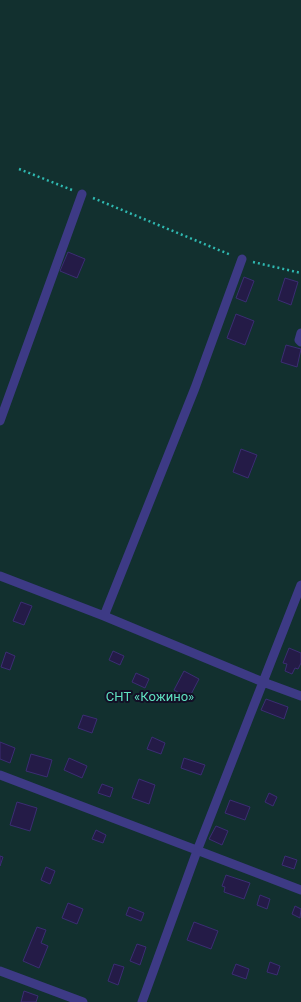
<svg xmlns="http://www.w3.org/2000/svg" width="301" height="1002" font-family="Roboto,sans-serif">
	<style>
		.green { fill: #12302f }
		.building { fill: #241b47; stroke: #3b2d73 }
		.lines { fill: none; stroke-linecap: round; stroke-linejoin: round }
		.path { stroke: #2fb8b0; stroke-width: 2.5; stroke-dasharray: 2 3; stroke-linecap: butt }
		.service { stroke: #3d3a85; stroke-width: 9 }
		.labels { text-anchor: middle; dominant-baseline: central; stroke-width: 4; stroke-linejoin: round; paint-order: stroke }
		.park-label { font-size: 13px; fill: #5fe0c0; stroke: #130f26 }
	</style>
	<rect width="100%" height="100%" fill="#130f26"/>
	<!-- green -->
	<path class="green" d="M 0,0 L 301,0 L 301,1002 L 0,1002 Z"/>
	<!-- building -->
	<path class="building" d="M 68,252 L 85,259 L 77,278 L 60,271 Z
		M 244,277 L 254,281 L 246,302 L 236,298 Z
		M 285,278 L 298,282 L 291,305 L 278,300 Z
		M 236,314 L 254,321 L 245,345 L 227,338 Z
		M 286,345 L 301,349 L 297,367 L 281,362 Z
		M 241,449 L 257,455 L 248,478 L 233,472 Z
		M 21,602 L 32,606 L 24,625 L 13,621 Z
		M 289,648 L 301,653 L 301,663 L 298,669 L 295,668 L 292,674 L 285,671 L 287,664 L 283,663 Z
		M 113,651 L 124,656 L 120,665 L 109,660 Z
		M 6,652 L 15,656 L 10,670 L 1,667 Z
		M 184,671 L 199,679 L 189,698 L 174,690 Z
		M 136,673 L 149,679 L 145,688 L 132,682 Z
		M 266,699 L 288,707 L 284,719 L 261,710 Z
		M 83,715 L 97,719 L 92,733 L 78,728 Z
		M 152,737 L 165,743 L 161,754 L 147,749 Z
		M 0,742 L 15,748 L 10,763 L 0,759 Z
		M 31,754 L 52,760 L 47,777 L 26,771 Z
		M 69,758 L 87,766 L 82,778 L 64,770 Z
		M 184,758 L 205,765 L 201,775 L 181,768 Z
		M 139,779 L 155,785 L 149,804 L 132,798 Z
		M 102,784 L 113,788 L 110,797 L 98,793 Z
		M 269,793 L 277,797 L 273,806 L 265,802 Z
		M 230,800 L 250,807 L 245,820 L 225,813 Z
		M 17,802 L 37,808 L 30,831 L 10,825 Z
		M 216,826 L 228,831 L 222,845 L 209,839 Z
		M 96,830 L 106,835 L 103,843 L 92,839 Z
		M 0,856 L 3,857 L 0,866 Z
		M 285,856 L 297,860 L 294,869 L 282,865 Z
		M 46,867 L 55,871 L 50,884 L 41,880 Z
		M 226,875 L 250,883 L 244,899 L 224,892 L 225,887 L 222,886 Z
		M 260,895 L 270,899 L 267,909 L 257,905 Z
		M 68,903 L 83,909 L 77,924 L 62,918 Z
		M 295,906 L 301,909 L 300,918 L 292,914 Z
		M 129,907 L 144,913 L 141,921 L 126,915 Z
		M 194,922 L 218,931 L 211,949 L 187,940 Z
		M 37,927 L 46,930 L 41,943 L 48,946 L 39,968 L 23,961 Z
		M 137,944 L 146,947 L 140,965 L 130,961 Z
		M 270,962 L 280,966 L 277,975 L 267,972 Z
		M 114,964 L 124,967 L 118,985 L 108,981 Z
		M 236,964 L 249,969 L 246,979 L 232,974 Z
		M 24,991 L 38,996 L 36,1002 L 21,1002 Z"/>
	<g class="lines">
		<!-- path -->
		<path class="path" d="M 19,169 L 72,190
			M 93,198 L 231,255
			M 253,262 L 301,273"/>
		<!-- service -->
		<path class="service" d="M 301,333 L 299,340 L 301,342
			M 0,421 L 82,194
			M 0,576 L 104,616 L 263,682 L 197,851 L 142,1002
			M 301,585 L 263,682 L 301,696
			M 104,616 L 195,388 L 242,259
			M 0,775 L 301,890
			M 0,971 L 83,1002"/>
	</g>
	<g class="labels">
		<!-- park labels -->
		<g class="park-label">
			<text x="150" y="696">СНТ «Кожино»</text>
		</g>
	</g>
</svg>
